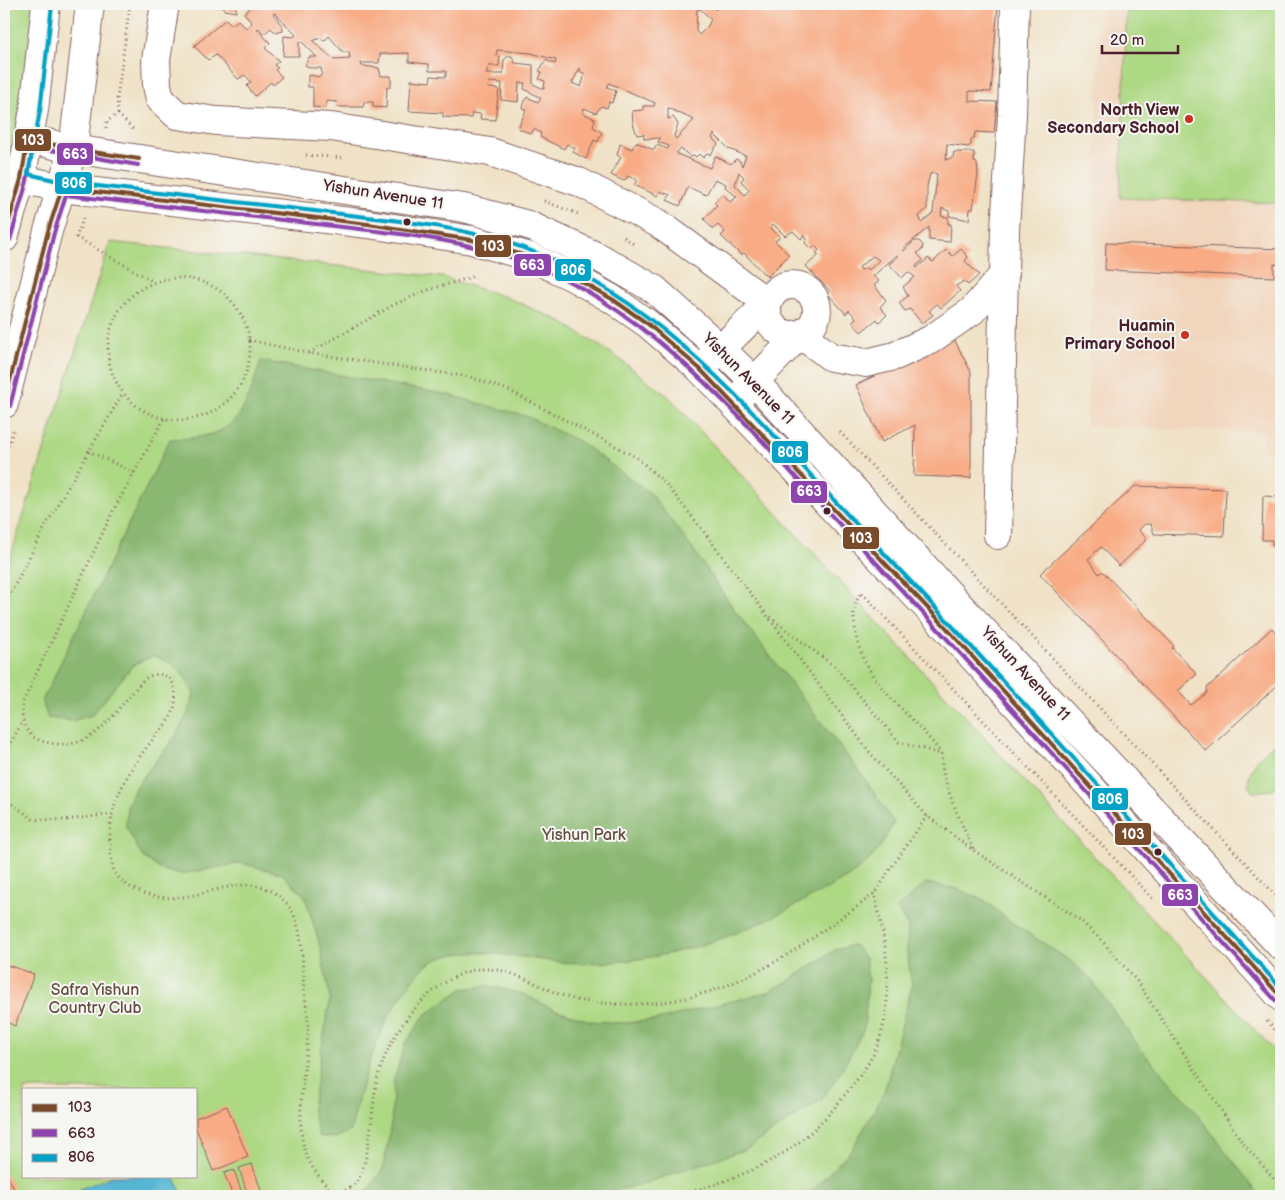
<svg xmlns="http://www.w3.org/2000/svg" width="1285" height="1200" font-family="'Balsamiq Sans',sans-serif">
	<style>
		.built { fill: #f1d5bc }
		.green { fill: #add884; stroke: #7c7c58; fill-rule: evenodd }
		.forest { fill: #8ab872; stroke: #6a6c4e }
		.water { fill: #54b6d3; stroke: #4f6a7f }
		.building { fill: #f8ab84; fill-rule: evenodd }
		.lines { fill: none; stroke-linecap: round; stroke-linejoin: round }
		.minor-casing { stroke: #846361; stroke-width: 30 }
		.major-casing { stroke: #846361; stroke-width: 30 }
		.path { stroke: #846361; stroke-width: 3; stroke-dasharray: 1 4; stroke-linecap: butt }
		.minor { stroke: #fff; stroke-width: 28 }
		.major { stroke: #fff; stroke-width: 28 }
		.bus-1-casing { stroke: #f6f6f2; stroke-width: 8 }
		.bus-2-casing { stroke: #f6f6f2; stroke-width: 8 }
		.bus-3-casing { stroke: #f6f6f2; stroke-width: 8 }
		.bus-1 { stroke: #7a4b2a; stroke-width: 4 }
		.bus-2 { stroke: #8e44ad; stroke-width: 4 }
		.bus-3 { stroke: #04a2c6; stroke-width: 4 }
		.poi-dot { fill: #c8321e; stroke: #f6f6f2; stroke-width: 2 }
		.bus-dot { fill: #4a1f2b; stroke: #f6f6f2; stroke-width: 2 }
		.labels { text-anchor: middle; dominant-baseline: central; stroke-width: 4; stroke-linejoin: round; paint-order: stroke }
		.poi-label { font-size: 16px; font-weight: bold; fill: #4a1f2b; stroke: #f6f6f2; text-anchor: end }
		.street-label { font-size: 16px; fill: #4a1f2b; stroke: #f6f6f2 }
		.park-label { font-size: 16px; fill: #634d41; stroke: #f6f6f2 }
		.line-badge { stroke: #f6f6f2; stroke-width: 2 }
		.badge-label { font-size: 14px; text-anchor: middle; font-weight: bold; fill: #fff }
	</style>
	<rect width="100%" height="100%" fill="#f6f6f2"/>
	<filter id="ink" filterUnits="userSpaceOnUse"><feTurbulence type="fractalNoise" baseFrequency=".02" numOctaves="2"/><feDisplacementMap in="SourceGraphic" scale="10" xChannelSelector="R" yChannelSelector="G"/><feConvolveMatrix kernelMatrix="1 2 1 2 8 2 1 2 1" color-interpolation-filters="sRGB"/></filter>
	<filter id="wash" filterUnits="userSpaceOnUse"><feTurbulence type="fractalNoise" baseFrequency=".0096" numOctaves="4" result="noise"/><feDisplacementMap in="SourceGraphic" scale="20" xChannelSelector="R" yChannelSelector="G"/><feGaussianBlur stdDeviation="1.12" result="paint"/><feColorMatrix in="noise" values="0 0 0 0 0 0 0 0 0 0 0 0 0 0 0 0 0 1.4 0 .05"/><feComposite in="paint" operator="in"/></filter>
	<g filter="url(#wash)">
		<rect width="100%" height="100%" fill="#f0e2c6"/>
		<!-- built -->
		<path class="built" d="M 1100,4 L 1281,4 L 1281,452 L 1263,451 L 1263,432 L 1086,426 L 1094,234 Z"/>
		<!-- green -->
		<path class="green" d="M 4,4 L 43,4 L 4,177 Z
			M 1127,4 L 1281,4 L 1281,203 L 1120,198 Z
			M 110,242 L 442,277 L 506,297 L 560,321 L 614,355 L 669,397 L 1281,1058 L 1281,1196 L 4,1196 L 4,577 ZM 24,1089 L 196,1089 L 196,1176 L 24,1176 Z
			M 1281,740 L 1281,783 L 1271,790 L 1253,792 L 1248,785 C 1249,765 1264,750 1281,740 Z"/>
		<!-- forest -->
		<path class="forest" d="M 261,361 L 445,394 L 526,416 L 580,442 L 651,494 L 694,551 L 736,612 L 864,778 L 894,823 C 887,834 880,849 871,858 C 855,875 832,886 811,897 C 733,941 651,968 560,962 C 521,959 460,941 427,965 C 422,968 418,975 414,979 C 379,1020 362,1078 351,1131 L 335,1138 L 319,1136 L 312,1108 L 330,998 L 320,946 L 305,896 L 282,874 L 241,863 L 182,874 L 161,870 L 142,856 L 126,827 L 127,806 L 136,786 L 175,737 L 187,715 L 194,695 C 185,674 176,663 153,656 L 133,665 L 92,715 L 72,721 L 48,718 L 42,701 L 170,439 C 237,438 242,419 261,361 Z
			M 926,883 L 957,889 L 984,900 L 1011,922 L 1072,962 L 1090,978 L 1141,1050 L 1187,1101 L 1260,1196 L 802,1196 L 814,1189 L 852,1149 L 884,1093 L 912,986 L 907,952 L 908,927 L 897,908 Z
			M 854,945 L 865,958 L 868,980 L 864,1029 L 841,1072 L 821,1100 L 746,1149 L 639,1185 L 592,1196 L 364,1196 L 383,1169 L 391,1124 L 394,1080 L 405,1044 L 425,1015 L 462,989 L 489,986 L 524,994 L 548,1007 L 590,1021 L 625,1023 L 657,1020 L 768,992 L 790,980 L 835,950 Z"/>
		<!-- water -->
		<path class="water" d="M 113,1176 L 174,1176 L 183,1196 L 81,1196 L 80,1189 Z"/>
		<g id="blocks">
			<!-- building -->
			<path class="building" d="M 204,4 L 236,4 L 236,12 L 224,10 L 224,7 L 204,6 Z
				M 255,4 L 260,4 L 264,7 L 266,6 L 264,4 L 275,4 L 278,7 L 282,5 L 281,4 L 709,4 L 715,10 L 723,4 L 727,9 L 732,6 L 731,4 L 998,4 L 991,92 L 969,91 L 969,101 L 997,102 L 994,133 L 975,132 L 974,139 L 971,139 L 971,145 L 968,147 L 947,144 L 946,160 L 953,157 L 954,152 L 974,152 L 974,162 L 977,163 L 978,174 L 973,209 L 970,209 L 969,220 L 949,216 L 949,211 L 942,208 L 941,216 L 948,217 L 948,224 L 951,224 L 950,242 L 929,240 L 929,227 L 903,249 L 904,251 L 914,241 L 919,241 L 923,245 L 922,250 L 917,253 L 923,260 L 916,266 L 917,268 L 928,258 L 933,262 L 946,250 L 953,256 L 961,249 L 968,257 L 965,261 L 979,275 L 968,285 L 964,281 L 956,286 L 960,291 L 941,308 L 937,304 L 929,311 L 933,315 L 922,323 L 910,309 L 905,311 L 899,303 L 908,296 L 903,287 L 915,277 L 908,272 L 902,278 L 889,264 L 898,257 L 897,255 L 873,276 L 879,281 L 874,285 L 886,300 L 880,307 L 887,315 L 879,322 L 877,319 L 861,332 L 852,322 L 856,318 L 849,310 L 846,314 L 827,293 L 830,291 L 806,266 L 819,255 L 816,253 L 819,250 L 815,246 L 811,249 L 805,243 L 807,239 L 804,235 L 801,239 L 793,231 L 785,236 L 773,224 L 770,227 L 780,237 L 775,241 L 789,255 L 767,277 L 744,253 L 741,255 L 721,236 L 725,232 L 718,225 L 713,229 L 704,219 L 717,205 L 714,202 L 723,194 L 730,202 L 737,197 L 725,187 L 726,184 L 715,179 L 706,195 L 688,187 L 680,206 L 667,200 L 670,195 L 660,191 L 658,196 L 634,185 L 637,180 L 628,176 L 624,181 L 611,175 L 621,157 L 617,155 L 620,144 L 632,149 L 636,142 L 654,150 L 657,145 L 668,149 L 669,146 L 658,142 L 660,138 L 644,139 L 644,134 L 637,135 L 633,123 L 632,111 L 643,110 L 643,106 L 654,106 L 655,103 L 609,83 L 607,87 L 616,91 L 612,103 L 609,102 L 607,108 L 601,106 L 596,113 L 584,108 L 583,113 L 595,119 L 593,127 L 602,132 L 598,142 L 594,140 L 586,159 L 573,152 L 575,148 L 567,144 L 564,149 L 540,137 L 541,133 L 534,129 L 531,134 L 518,128 L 526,110 L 522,108 L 527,97 L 538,102 L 541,98 L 524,89 L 525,83 L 519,83 L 518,102 L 501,100 L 502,83 L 489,82 L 488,88 L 499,89 L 495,120 L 480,119 L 481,114 L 472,113 L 471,118 L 443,117 L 443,113 L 409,111 L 411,80 L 430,82 L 431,76 L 446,77 L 446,71 L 429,71 L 429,64 L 409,62 L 409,53 L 380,54 L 379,63 L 361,63 L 362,66 L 379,68 L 381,76 L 391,76 L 391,87 L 387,87 L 386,108 L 373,107 L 373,102 L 364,102 L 363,107 L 336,107 L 337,102 L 327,101 L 326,108 L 313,107 L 313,87 L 308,87 L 308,75 L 320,77 L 322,73 L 321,68 L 310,68 L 305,65 L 309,57 L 317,57 L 302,42 L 299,42 L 299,56 L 283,56 L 284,36 L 293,37 L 296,35 L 275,13 L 273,14 L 283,27 L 283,31 L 276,33 L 271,28 L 264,34 L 259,28 L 257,29 L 270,43 L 265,48 L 279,61 L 274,65 L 278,68 L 275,70 L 282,77 L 273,85 L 271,82 L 255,96 L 247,86 L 251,82 L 245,75 L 238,79 L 216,55 L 208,60 L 194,46 L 226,19 L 232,25 L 238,20 L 246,28 L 252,23 L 244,13 ZM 700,9 L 711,19 L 708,26 L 699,35 L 696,31 L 697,10 ZM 329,36 L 343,52 L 349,52 L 350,59 L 334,60 L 313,41 L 320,38 L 324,41 ZM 497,50 L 531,53 L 556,60 L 555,64 L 546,60 L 539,71 L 542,72 L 539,79 L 545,81 L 544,89 L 533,84 L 533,65 L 515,63 L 512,56 L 508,56 L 504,60 L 503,74 L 486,74 L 489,66 L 499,66 L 500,56 L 496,55 ZM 580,68 L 580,71 L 585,74 L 581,87 L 572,83 ZM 668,108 L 694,120 L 676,139 L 674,136 L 678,124 L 673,117 L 668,119 ZM 714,134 L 729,149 L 746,156 L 742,166 L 740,161 L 736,159 L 731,164 L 715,156 L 710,168 L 677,154 L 677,152 L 681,149 L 691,157 L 694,155 L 696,157 L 699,154 L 703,158 L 708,153 L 710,155 L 718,144 L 712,138 ZM 739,172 L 744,177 L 741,181 L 749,190 L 745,195 L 735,185 ZM 933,173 L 937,174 L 933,213 L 922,223 L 919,216 L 927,209 L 927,186 L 930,174 ZM 873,256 L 879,260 L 869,270 L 866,268 L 861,270 L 859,267 Z
				M 1106,243 L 1281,249 L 1281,265 L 1274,264 L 1274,277 L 1105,270 Z
				M 953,337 L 971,372 L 971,478 L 914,476 L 915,425 L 882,442 L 856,385 Z
				M 1135,486 L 1226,489 L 1224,536 L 1154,534 L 1151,524 L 1145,524 L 1139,530 L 1147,539 L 1119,566 L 1101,547 L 1088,559 L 1099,574 L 1102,571 L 1174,646 L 1172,648 L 1197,674 L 1178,691 L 1191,705 L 1207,693 L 1207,688 L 1272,628 L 1281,638 L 1281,682 L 1206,751 L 1040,574 Z
				M 1263,496 L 1281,497 L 1281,546 L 1272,546 L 1272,540 L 1262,540 Z
				M 4,964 L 34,974 L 15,1026 L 4,1021 L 4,982 L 6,975 L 4,974 Z
				M 227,1106 L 248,1157 L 213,1171 L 196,1128 L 196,1118 Z
				M 252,1164 L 263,1196 L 248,1196 L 239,1168 Z
				M 234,1170 L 243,1196 L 233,1196 L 224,1173 Z
				M 4,1172 L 10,1180 L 17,1196 L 4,1196 Z"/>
		</g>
	</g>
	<g filter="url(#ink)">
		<use href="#blocks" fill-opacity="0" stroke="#846361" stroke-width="1"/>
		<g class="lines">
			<defs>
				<path id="minor" d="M 165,4 L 156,60 L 157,85 L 160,99 L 177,115 L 216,121 L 331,127 L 490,152 L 579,182 L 658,223 L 768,303 L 708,361
					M 28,139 L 73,149 L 464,208 L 528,225 L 600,258 L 654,289 L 721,349 L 755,382 L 961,607 L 1281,946
					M 21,179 L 62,188 L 368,224 L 472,240 L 530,257 L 571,276 L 612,299 L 648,324 L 700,369 L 942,623 L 1281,997
					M767 310a25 25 0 1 1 50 0a25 25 0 1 1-50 0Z
					M 742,394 L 800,334 L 831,357 L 866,363 L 895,356 L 930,340 L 972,311 L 1005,273
					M 998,535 L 1005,230 L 1012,115 L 1015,4"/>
				<path id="major" d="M 4,238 L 21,179 L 34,110 L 46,4
					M 4,404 L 48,231 L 73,149 L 90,4"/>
			</defs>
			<!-- minor casing -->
			<use href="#minor" class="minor-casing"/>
			<!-- major casing -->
			<use href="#major" class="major-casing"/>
			<!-- path -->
			<path class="path" d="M 4,67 L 10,4
				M 118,114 L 135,131
				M 118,114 L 117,99 L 130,4
				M 106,128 L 107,121 L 118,114
				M 306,155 L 345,158
				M 544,201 L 578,214
				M 76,237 L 154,282
				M 624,237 L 635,245
				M 76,238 L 84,216
				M108 349a71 71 0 1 1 142 0a71 71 0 1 1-142 0Z
				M 249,340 L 308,353 L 470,377 L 508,390 L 636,457 L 665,483 L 702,529 L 871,754 L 927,816 L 973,850 L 1080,920 L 1103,942 L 1136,980 L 1242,1142 L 1281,1187
				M 309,353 L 395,304 L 428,290 L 475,276
				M 164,419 L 113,511 L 23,702 C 21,716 22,726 32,736 C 40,742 48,743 58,744 C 94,747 111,717 133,692 C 139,685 144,677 153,675 C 177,670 179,699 172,714 C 167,724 157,734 150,743 C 127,773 108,805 110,843 C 111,852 111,863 114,871 C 118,879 126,885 134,889 C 187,918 237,863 279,896 C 284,900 291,908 293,913 C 304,937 302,965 304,990 C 306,1004 309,1018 308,1031 C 306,1068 294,1120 306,1155 C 312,1170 325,1183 335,1196
				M 840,432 L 1281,901
				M 88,451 L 135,473
				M 4,460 L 14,427
				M 4,606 L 46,525 L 123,393
				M 770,617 L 835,667 L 899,742 L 941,754
				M 4,756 L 22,722
				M 4,798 L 33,819 L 66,820 L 112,814
				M 973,849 C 962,824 949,798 943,771 C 941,765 943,757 940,752 C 910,710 862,685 855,628 C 853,611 853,608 861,592 L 1154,900
				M 1267,1021 L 1281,1036
				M 337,1196 C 343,1192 352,1187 357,1181 C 370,1162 372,1109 376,1085 C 385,1041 417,994 459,975 C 499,956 532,986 570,998 C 586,1003 603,1003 619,1004 C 703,1007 769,971 835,922 C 847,913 863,904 874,893 C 880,887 885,877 890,869 C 903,851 915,833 927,816
				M 676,1196 C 749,1175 796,1158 844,1096 C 855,1082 866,1069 874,1053 C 897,1004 887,943 874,893"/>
			<!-- minor -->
			<use href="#minor" class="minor"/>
			<!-- major -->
			<use href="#major" class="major"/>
			<defs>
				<path id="bus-1" d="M 4,238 L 21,179 L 28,139 L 73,149 L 139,159
					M 4,404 L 48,231 L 62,188 L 368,224 L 472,240 L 530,257 L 571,276 L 612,299 L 648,324 L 700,369 L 942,623 L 1281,997"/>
				<path id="bus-2" d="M 10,240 L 27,181 L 33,147 L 138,165
					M 10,406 L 54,233 L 66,195 C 153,205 239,215 325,225 C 392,233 464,239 528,263 C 658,312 753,434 847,532 C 993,686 1134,844 1276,1001"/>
				<path id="bus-3" d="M 52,5 L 40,111 L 28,174 L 63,182 C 150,192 236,202 323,212 C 391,220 470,226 534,252 C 670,306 762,425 860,528 C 1004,679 1142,834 1281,988"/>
			</defs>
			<!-- bus-1 casing -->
			<use href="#bus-1" class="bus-1-casing"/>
			<!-- bus-2 casing -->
			<use href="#bus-2" class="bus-2-casing"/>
			<!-- bus-3 casing -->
			<use href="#bus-3" class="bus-3-casing"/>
			<!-- bus-1 -->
			<use href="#bus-1" class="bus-1"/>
			<!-- bus-2 -->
			<use href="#bus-2" class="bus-2"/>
			<!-- bus-3 -->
			<use href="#bus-3" class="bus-3"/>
		</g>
	</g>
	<!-- markers -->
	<g class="poi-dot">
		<circle cx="1189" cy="119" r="5"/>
		<circle cx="1185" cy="335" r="5"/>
	</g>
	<g class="bus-dot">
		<circle cx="407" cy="222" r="4.5"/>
		<circle cx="827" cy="511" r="4.5"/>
		<circle cx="1158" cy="852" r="4.5"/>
	</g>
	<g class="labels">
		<!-- poi labels -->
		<g class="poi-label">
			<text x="1179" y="110">North View<tspan x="1179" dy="18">Secondary School</tspan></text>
			<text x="1175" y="326">Huamin<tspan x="1175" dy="18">Primary School</tspan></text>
		</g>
		<!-- street labels -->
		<g class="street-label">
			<text transform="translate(383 195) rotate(9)">Yishun Avenue 11</text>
			<text transform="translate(748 379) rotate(45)">Yishun Avenue 11</text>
			<text transform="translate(1025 674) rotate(47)">Yishun Avenue 11</text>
		</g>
		<!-- park labels -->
		<g class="park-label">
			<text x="584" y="835">Yishun Park</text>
			<text x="95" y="990">Safra Yishun<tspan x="95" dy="18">Country Club</tspan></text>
		</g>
	</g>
	<g class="line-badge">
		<rect x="14" y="128" width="38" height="24" rx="5" fill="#7a4b2a"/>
		<rect x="56" y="142" width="38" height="24" rx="5" fill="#8e44ad"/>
		<rect x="54" y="171" width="39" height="24" rx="5" fill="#04a2c6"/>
		<rect x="474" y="234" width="38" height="24" rx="5" fill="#7a4b2a"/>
		<rect x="513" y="253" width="39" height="24" rx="5" fill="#8e44ad"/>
		<rect x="554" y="258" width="38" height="24" rx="5" fill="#04a2c6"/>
		<rect x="771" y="440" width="38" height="24" rx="5" fill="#04a2c6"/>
		<rect x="790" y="480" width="38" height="24" rx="5" fill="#8e44ad"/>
		<rect x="842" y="526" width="38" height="24" rx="5" fill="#7a4b2a"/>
		<rect x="1091" y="787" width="38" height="24" rx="5" fill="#04a2c6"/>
		<rect x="1114" y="822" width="38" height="24" rx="5" fill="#7a4b2a"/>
		<rect x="1161" y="883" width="38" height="24" rx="5" fill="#8e44ad"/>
	</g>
	<g class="badge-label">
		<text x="33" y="145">103</text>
		<text x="75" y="159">663</text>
		<text x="74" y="188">806</text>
		<text x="493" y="251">103</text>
		<text x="532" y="270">663</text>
		<text x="573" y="275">806</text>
		<text x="790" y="457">806</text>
		<text x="809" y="496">663</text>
		<text x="861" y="543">103</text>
		<text x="1110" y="804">806</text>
		<text x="1133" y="839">103</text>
		<text x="1180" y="900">663</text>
	</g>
	<!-- margin -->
	<rect width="1285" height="1200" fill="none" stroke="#f6f6f2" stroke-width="20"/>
	<!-- legend -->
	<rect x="22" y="1088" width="175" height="90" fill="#f6f6f2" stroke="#b1a0a2"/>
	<rect x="32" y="1104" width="25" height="8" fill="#7a4b2a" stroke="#b1a0a2"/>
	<text x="68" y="1112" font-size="15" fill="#4a1f2b">103</text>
	<rect x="32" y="1129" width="25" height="8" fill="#8e44ad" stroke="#b1a0a2"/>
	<text x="68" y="1138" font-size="15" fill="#4a1f2b">663</text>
	<rect x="32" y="1154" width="25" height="8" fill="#04a2c6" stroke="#b1a0a2"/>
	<text x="68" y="1162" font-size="15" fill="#4a1f2b">806</text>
	<!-- scale -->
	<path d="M1102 45v8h76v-8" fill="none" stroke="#4a1f2b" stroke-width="2.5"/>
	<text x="1110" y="45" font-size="15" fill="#4a1f2b" stroke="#f6f6f2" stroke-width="4" paint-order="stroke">20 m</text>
</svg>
